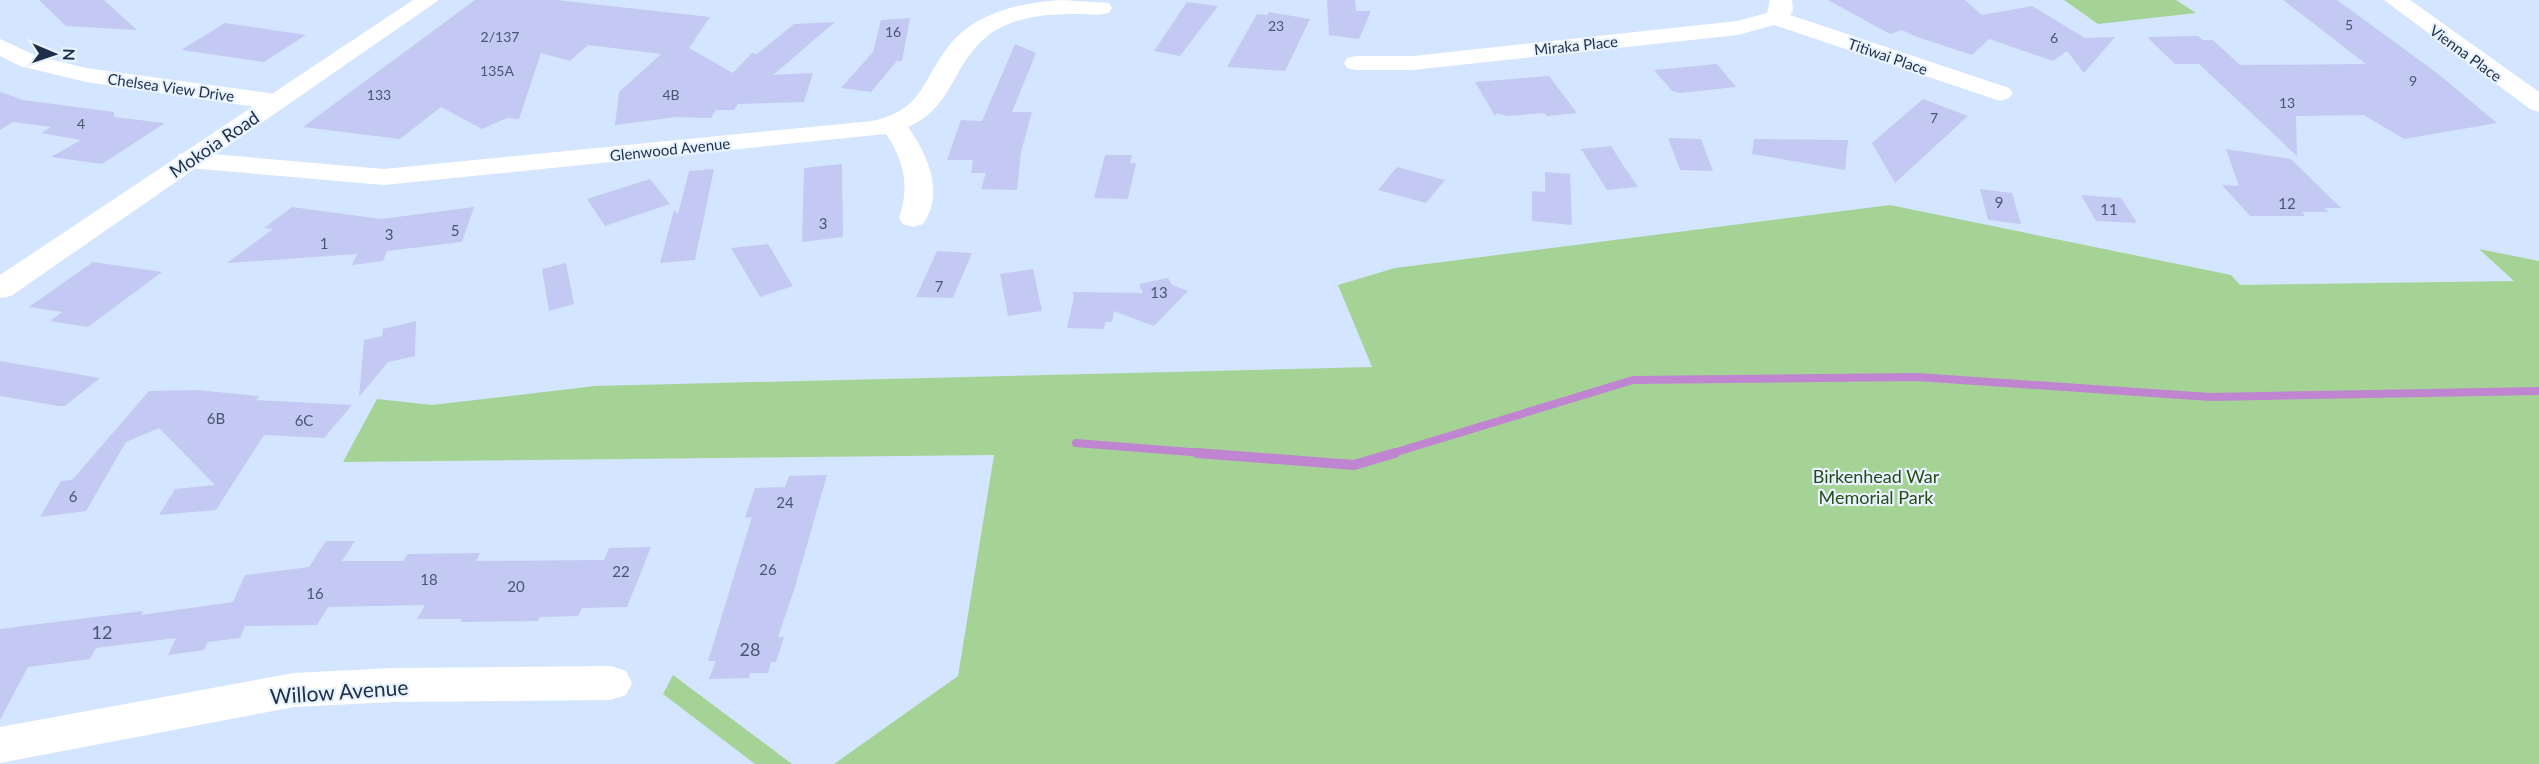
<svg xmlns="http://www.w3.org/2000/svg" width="2539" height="764" font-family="Lato,sans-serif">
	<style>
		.green { fill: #a5d395 }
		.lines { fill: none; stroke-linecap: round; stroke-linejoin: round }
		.stream-far1 { stroke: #bf85d1; stroke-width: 8 }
		.stream { stroke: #bf85d1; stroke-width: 10 }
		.building { fill: #c3c9f3 }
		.minor { fill: #fff; fill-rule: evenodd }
		.major { fill: #fff; fill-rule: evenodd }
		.labels { text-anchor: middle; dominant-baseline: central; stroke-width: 4.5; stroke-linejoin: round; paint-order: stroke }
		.far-number-label { font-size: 14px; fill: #485672 }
		.far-street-label { font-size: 15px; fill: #1f2f47; stroke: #e9f2ff }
		.number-label { font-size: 15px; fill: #485672 }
		.street-label { font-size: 18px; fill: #1f2f47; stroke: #e9f2ff }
		.park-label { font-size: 18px; fill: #274d17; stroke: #e9f2ff }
		.near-number-label { font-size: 18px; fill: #485672 }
		.near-street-label { font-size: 21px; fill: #1f2f47; stroke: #e9f2ff }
	</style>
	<rect width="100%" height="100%" fill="#d4e5ff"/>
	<!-- green -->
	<path class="green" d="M 2064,0 L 2176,0 L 2196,13 L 2098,24 Z
		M 1890,205 L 2231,275 L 2240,285 L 2514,281 L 2479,249 L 2539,261 L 2539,764 L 834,764 L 958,676 L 994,455 L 343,462 L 377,399 L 432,405 L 595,386 L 1372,367 L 1338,285 L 1395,268 Z
		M 673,675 L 792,764 L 755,764 L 663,694 Z"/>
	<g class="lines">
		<!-- stream-far1 -->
		<path class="stream-far1" d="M 1076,443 L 1216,454
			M 1390,454 L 1633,380 L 1917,377 L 2210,397 L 2539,391"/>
		<!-- stream -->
		<path class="stream" d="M 1197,453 L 1354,465 L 1395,453"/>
	</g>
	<!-- building -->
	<path class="building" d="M 39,0 L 104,0 L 137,30 L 66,26 Z
		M 475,0 L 556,0 L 710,17 L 689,48 L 733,73 L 752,53 L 757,54 L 794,24 L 835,22 L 773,75 L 813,73 L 804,102 L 738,104 L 734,110 L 716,110 L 711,118 L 676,117 L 615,125 L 619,92 L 661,54 L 588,45 L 570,61 L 541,53 L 519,119 L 507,118 L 482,129 L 441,107 L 400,139 L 303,127 Z
		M 1327,0 L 1355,0 L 1356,11 L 1371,11 L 1359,39 L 1329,35 Z
		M 1828,0 L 1965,0 L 1982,15 L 2032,6 L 2085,38 L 2115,37 L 2084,73 L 2067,51 L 2053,61 L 1989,39 L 1972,55 L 1917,37 L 1902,30 L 1890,34 Z
		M 2283,0 L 2337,0 L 2437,73 L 2497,123 L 2404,139 L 2364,115 L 2296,116 L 2297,156 L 2199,64 L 2175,64 L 2147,37 L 2198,36 L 2203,40 L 2213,40 L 2240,65 L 2366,64 Z
		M 1187,2 L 1218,6 L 1180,56 L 1154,51 Z
		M 1269,12 L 1310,19 L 1285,71 L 1227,67 L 1257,14 L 1267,15 Z
		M 910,18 L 902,61 L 897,61 L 871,92 L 841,88 L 873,52 L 881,20 Z
		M 225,23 L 306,35 L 264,62 L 181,50 Z
		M 1015,44 L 1036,53 L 1012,112 L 1032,112 L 1021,152 L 1017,190 L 981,189 L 986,173 L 971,173 L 973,160 L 947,160 L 961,120 L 982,121 Z
		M 1717,64 L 1736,87 L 1680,93 L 1672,91 L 1654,70 Z
		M 1549,76 L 1577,113 L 1547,116 L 1544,113 L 1507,116 L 1497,113 L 1495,116 L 1475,82 Z
		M 0,92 L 23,100 L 114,112 L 114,117 L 165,123 L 102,164 L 51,157 L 81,140 L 41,133 L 51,127 L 13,122 L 0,130 Z
		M 1923,99 L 1968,116 L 1895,183 L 1872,143 Z
		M 1668,138 L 1701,139 L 1713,171 L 1680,170 Z
		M 1754,139 L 1848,140 L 1845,170 L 1752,154 Z
		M 1611,146 L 1625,168 L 1638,187 L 1607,190 L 1581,149 Z
		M 2226,149 L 2291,159 L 2341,208 L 2324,208 L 2329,212 L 2302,212 L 2305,216 L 2250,216 L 2222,185 L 2239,186 Z
		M 1105,155 L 1132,155 L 1130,163 L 1136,163 L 1128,199 L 1094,198 Z
		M 842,164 L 843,237 L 802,242 L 804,168 Z
		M 1397,167 L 1445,180 L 1426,203 L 1378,190 Z
		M 714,169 L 695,260 L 660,263 L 674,210 L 678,214 L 689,171 Z
		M 1545,172 L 1570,174 L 1572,225 L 1532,221 L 1532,191 L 1545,192 Z
		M 650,179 L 670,204 L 605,226 L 587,199 Z
		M 1980,189 L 2012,193 L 2021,224 L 1988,220 Z
		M 2081,195 L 2121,198 L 2137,223 L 2096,221 Z
		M 292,207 L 381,219 L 474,207 L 462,242 L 387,251 L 383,261 L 352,265 L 357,254 L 227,263 L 273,229 L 264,228 Z
		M 768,244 L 793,286 L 760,297 L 731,248 Z
		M 937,251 L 972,253 L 953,298 L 916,297 Z
		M 93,262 L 162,272 L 88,327 L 50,321 L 62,312 L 29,307 Z
		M 566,263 L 574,304 L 549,311 L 542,269 Z
		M 1033,269 L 1042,311 L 1008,316 L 1000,274 Z
		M 1168,278 L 1172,285 L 1188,291 L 1154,326 L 1114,311 L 1112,322 L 1105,322 L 1104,329 L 1067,328 L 1074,296 L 1072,292 L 1143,293 L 1139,284 Z
		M 416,321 L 415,356 L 388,362 L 359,397 L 364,340 L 382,336 L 383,329 Z
		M 0,361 L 100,378 L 65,406 L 59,406 L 0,396 Z
		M 196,390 L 260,396 L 256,400 L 352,405 L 324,438 L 264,435 L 216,510 L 159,515 L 175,489 L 215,485 L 159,428 L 126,442 L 86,511 L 40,517 L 61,481 L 72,480 L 149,391 Z
		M 827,475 L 795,587 L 778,637 L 784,637 L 776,662 L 771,662 L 768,673 L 750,673 L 749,678 L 709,679 L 716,661 L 708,661 L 752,517 L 745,518 L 755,488 L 785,487 L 789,476 Z
		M 326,541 L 355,541 L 342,561 L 403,561 L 408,554 L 480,553 L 476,561 L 604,560 L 609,548 L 651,547 L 627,607 L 582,608 L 578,616 L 540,617 L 538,621 L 460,622 L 462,619 L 417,619 L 425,605 L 328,607 L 317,625 L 245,626 L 240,638 L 208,642 L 204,650 L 168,655 L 176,638 L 96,648 L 90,659 L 28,667 L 0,720 L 0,629 L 143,611 L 141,615 L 233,602 L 245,575 L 309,567 Z"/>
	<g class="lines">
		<!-- minor -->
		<path class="minor" d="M 1061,0 L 1109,3 L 1112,8 L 1109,13 C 1098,16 1088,14 1077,14 C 1049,14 1021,16 996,30 C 952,57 956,107 908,127 C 928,155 945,193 923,224 L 913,227 L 903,224 L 899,218 C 910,187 904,160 886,134 L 384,185 L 189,168 L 179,166 L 175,160 L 179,154 L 189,152 L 384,169 L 872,121 C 923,110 921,82 948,47 C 975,12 1020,3 1061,0 Z
			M 1770,0 L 1792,0 L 1793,11 L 1790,15 L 2009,88 L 2013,93 L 2009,98 L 2000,101 L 1991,98 L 1774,25 L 1738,35 L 1413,70 L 1356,70 L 1347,68 L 1344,63 L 1347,58 L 1356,56 L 1413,56 L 1737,21 L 1767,13 Z
			M 2384,0 L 2410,0 L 2539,92 L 2539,112 L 2530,109 Z
			M 0,39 L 37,56 L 86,68 L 276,94 L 285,97 L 289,102 L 285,107 L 276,110 L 86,82 L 20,66 L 0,56 Z
			M 611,666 L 626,671 L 632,683 L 626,695 L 611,700 L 393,702 L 294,707 L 0,763 L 0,727 L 294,673 L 393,668 Z"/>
		<!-- major -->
		<path class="major" d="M 413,0 L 439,0 L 11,296 L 0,298 L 0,275 Z"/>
	</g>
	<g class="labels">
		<!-- far-number labels -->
		<g class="far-number-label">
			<text x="2349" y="24">5</text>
			<text x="1276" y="25">23</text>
			<text x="893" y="31">16</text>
			<text x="500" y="36">2/137</text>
			<text x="2054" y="37">6</text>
			<text x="497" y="70">135A</text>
			<text x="2413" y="80">9</text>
			<text x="379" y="94">133</text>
			<text x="671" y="94">4B</text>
			<text x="2287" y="102">13</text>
			<text x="1934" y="117">7</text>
			<text x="81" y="123">4</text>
		</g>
		<!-- far-street labels -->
		<g class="far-street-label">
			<text transform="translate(1576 45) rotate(-6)">Miraka Place</text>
			<text transform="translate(2466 53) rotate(36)">Vienna Place</text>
			<text transform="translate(1888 56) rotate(19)">Titiwai Place</text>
			<text transform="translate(171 87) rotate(8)">Chelsea View Drive</text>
			<text transform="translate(670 149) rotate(-6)">Glenwood Avenue</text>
		</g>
		<!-- number labels -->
		<g class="number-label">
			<text x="1999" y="202">9</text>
			<text x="2287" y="203">12</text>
			<text x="2109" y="209">11</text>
			<text x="823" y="223">3</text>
			<text x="455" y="230">5</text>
			<text x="389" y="234">3</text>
			<text x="324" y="243">1</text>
			<text x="939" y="286">7</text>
			<text x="1159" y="292">13</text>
			<text x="216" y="418">6B</text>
			<text x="304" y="420">6C</text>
			<text x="73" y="496">6</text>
			<text x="785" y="502">24</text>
			<text x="768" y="569">26</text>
			<text x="621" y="571">22</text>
			<text x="429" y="579">18</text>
			<text x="516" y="586">20</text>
			<text x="315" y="593">16</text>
		</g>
		<!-- street labels -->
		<g class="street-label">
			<text transform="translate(214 144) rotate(-34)">Mokoia Road</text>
		</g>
		<!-- park labels -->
		<g class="park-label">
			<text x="1876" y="476">Birkenhead War<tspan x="1876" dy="21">Memorial Park</tspan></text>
		</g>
		<!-- near-number labels -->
		<g class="near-number-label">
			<text x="102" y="632">12</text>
			<text x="750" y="649">28</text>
		</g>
		<!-- near-street labels -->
		<g class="near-street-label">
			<text transform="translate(339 691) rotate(-4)">Willow Avenue</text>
		</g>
	</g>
	<!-- north arrow -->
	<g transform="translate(54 54) rotate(92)" stroke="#e9f2ff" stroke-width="4.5" paint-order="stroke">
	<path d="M0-4.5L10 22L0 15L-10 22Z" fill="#1f2f47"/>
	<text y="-9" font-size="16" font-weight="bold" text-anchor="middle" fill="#1f2f47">N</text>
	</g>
</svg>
